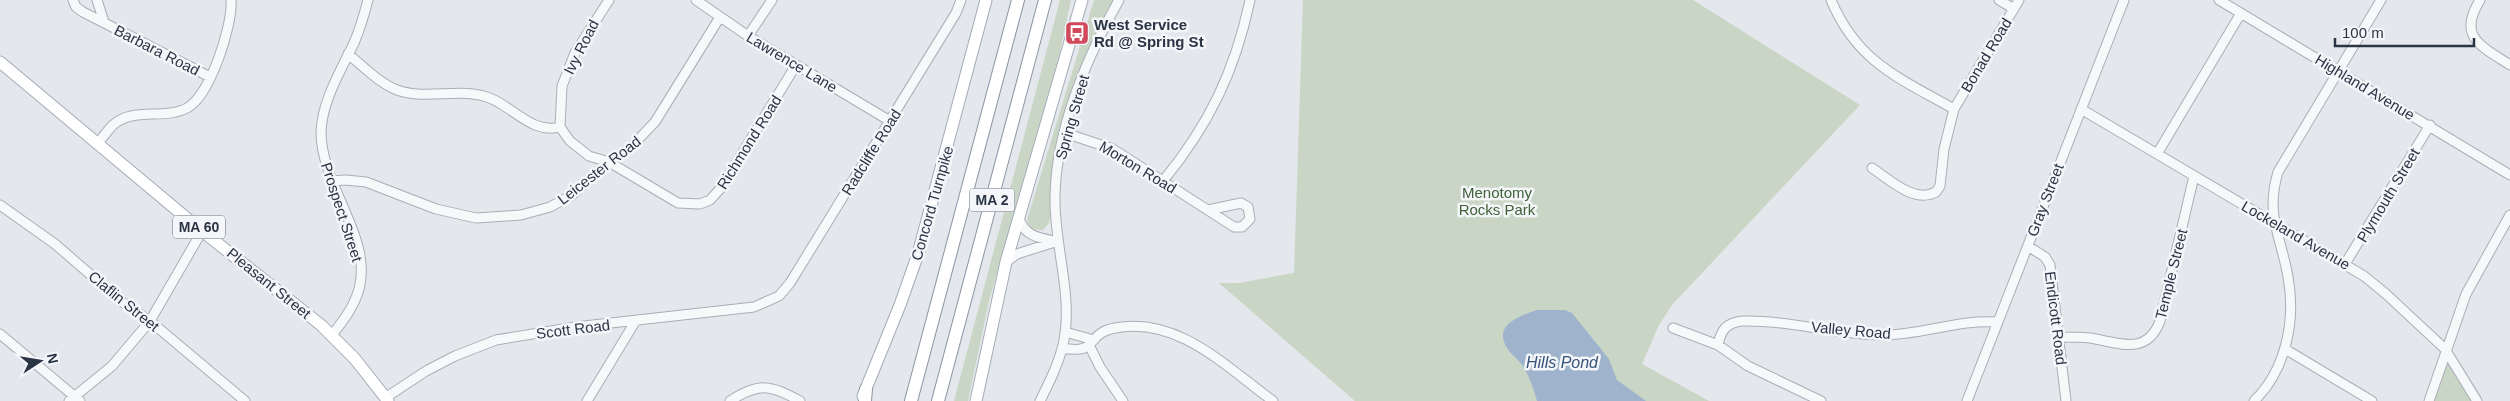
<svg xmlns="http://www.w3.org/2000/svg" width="2510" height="401" font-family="Helvetica,sans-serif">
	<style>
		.green { fill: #c9d6c5 }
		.water { fill: #9fb4cc }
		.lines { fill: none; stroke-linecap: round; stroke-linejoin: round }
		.minor-casing { stroke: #a9aeb7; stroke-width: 11 }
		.major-casing { stroke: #a3abb8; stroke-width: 13 }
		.highway-casing { stroke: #8b94a3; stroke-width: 14 }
		.minor { stroke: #f7f8fa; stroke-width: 9 }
		.major { stroke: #fff; stroke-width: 11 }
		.highway { stroke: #fff; stroke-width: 12 }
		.labels { text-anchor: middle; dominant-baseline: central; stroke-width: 5; stroke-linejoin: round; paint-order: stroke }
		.shield { fill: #f4f6f9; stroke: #676e7b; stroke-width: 1 }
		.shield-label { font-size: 14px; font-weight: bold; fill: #2b3445 }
		.poi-label { font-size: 15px; font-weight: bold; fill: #2b3445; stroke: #f4f6f9; text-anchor: start }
		.street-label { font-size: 15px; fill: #2b3445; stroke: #f4f6f9 }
		.park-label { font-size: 15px; fill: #3f6138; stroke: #f4f6f9 }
		.water-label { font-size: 16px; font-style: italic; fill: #34527a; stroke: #f4f6f9 }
	</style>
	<rect width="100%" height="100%" fill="#e4e7ec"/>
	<!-- green -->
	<path class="green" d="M 1060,0 L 1071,0 L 1059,56 L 989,301 L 968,401 L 954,401 Z
		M 1094,0 L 1114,0 C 1090,45 1062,112 1053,162 C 1049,182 1053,203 1049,223 L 1043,230 C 1034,230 1030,230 1027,220 Z
		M 1303,0 L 1693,0 L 1860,105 L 1672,305 L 1659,325 L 1642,364 L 1709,401 L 1355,401 L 1219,283 L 1239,283 L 1294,273 Z
		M 2445,349 L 2477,401 L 2429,401 Z"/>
	<!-- water -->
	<path class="water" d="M 1537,310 L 1565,310 L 1572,313 L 1609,359 L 1617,380 L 1646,401 L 1537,401 C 1535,392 1528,373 1522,365 C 1519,360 1513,356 1509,351 C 1491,326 1517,317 1537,310 Z"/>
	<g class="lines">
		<defs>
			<path id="minor" d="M 73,0 L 76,7 L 83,12 L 210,77
				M 97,0 L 104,22
				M 696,0 L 748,36 L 890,121
				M 1831,0 C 1857,62 1899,78 1954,109
				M 1999,0 L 2014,9
				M 2219,0 L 2510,175
				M 2480,0 C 2457,37 2481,46 2510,65
				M 748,36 L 772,0
				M 348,54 C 363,66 379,83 397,90 C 428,101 462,86 492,99 C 515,109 533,134 560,127 L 570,141 L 589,156 L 609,162 L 678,203 L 700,204 L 710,200 L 721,188 L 796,65
				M 2081,109 L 2364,276 L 2386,294 L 2445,349 L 2477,401
				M 560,127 L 562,86 L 575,53 L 609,0
				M 1065,133 L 1113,149 L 1234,227 L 1242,227 L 1250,219 L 1248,207 L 1241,203 L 1208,210
				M 98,143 C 103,137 108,130 113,125 C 132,107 165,120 187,108 C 210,96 233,25 231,0
				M 2157,154 L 2241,13
				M 1872,168 C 1889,179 1914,204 1936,192 L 1940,186 L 1944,149 L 1954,109 L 2019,0
				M 331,181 L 346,180 L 366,182 L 436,209 L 476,218 L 521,215 L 550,207 L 572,195 L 609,162 L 630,148 L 655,122 L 720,17
				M 1163,181 C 1209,125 1235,71 1250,0
				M 0,205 L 55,244 L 122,302 L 150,321 L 245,401
				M 1019,218 C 1024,236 1039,238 1055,241
				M 2028,246 L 2045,257 L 2050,265 L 2066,401
				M 1006,262 L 1017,254 L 1058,241
				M 2345,264 L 2430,125
				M 1673,328 L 1718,345 L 1748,366 L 1821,401
				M 1065,332 L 1094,340
				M 0,334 L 80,401
				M 332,335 C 343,321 354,307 359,289 C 373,238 321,186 321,132 C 322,101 341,70 354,43 C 360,29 364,15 368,0
				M 2059,337 C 2070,337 2080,337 2090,338 C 2119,343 2147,356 2160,321 L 2194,176
				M 1718,345 C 1721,330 1726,323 1742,321 C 1788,320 1834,334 1880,335 C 1919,336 1958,319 1997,322
				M 1090,347 L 1100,367 L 1123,401
				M 1062,348 C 1100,355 1084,334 1115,328 C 1178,316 1226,367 1273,401
				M 2285,349 L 2372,401
				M 385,398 L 426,371 L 455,356 L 496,340 L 575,327 L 754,307 L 779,296 L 790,283 L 956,13 L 961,0
				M 69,401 L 112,366 L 150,321 L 202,231
				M 587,401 L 635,322
				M 730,401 C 759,382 771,385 800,401
				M 1040,401 C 1049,383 1058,365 1063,345 C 1074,296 1054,247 1055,197 C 1056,129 1086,59 1119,0
				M 1967,401 L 2124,0
				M 2254,401 C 2286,370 2296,320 2288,277 C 2281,236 2265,215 2278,172 L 2381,0
				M 2429,401 L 2466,294 L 2510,215"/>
			<path id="major" d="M 0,62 L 202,231 L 321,325 L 355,359 L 388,401
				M 863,396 L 900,305 L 918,254 L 986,0
				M 976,401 L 1006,262 L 1082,0"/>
			<path id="highway" d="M 865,401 L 866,389
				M 911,401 L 1018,0
				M 938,401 L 1045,0"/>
		</defs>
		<!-- minor casing -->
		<use href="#minor" class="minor-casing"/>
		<!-- major casing -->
		<use href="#major" class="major-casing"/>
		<!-- highway casing -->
		<use href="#highway" class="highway-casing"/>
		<!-- minor -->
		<use href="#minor" class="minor"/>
		<!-- major -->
		<use href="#major" class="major"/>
		<!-- highway -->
		<use href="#highway" class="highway"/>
	</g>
	<!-- icons -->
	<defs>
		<symbol id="bus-square" viewBox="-11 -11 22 22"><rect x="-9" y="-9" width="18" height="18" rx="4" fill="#d1495b" stroke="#f4f6f9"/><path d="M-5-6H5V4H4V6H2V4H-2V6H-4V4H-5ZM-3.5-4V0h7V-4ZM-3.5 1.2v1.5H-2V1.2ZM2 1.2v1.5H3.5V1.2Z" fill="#fff"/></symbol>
	</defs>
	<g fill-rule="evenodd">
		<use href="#bus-square" x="1063" y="19" width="28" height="28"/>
	</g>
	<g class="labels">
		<!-- shield labels -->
		<g class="shield">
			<rect x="969.5" y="188.5" width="45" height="23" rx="4"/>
			<rect x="173" y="215.5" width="52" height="23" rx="4"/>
		</g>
		<g class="shield-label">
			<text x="992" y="200">MA 2</text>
			<text x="199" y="227">MA 60</text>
		</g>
		<!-- poi labels -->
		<g class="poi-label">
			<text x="1094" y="24">West Service<tspan x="1094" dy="17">Rd @ Spring St</tspan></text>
		</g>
		<!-- street labels -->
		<g class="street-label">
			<text transform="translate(581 47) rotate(-63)">Ivy Road</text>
			<text transform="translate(157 50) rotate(27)">Barbara Road</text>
			<text transform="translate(1986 55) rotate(-59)">Bonad Road</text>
			<text transform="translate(792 62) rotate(31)">Lawrence Lane</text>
			<text transform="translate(2365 87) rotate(31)">Highland Avenue</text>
			<text transform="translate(1072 117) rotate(-74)">Spring Street</text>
			<text transform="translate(749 142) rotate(-58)">Richmond Road</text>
			<text transform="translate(871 152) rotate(-58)">Radcliffe Road</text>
			<text transform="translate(1138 167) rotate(31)">Morton Road</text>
			<text transform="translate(599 170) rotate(-38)">Leicester Road</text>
			<text transform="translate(2388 195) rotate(-59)">Plymouth Street</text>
			<text transform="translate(2045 200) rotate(-69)">Gray Street</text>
			<text transform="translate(932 203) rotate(-74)">Concord Turnpike</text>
			<text transform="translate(342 212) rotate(72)">Prospect Street</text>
			<text transform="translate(2296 235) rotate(30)">Lockeland Avenue</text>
			<text transform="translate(2171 274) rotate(-76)">Temple Street</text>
			<text transform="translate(269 283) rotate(39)">Pleasant Street</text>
			<text transform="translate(124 301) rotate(39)">Claflin Street</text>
			<text transform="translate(2056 318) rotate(83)">Endicott Road</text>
			<text transform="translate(573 329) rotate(-7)">Scott Road</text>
			<text transform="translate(1851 330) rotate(5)">Valley Road</text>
		</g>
		<!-- park labels -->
		<g class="park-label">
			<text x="1497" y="192">Menotomy<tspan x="1497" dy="17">Rocks Park</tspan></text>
		</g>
		<!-- water labels -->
		<g class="water-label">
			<text x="1562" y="362">Hills Pond</text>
		</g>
	</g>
	<!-- north arrow -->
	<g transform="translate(40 361) rotate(78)" stroke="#f4f6f9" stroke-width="4" paint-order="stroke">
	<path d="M0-4L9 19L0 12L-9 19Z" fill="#2b3445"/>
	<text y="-8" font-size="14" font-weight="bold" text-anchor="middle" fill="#2b3445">N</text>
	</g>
	<!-- scale -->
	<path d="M2335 38v8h139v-8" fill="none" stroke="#2b3445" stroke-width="2.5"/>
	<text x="2342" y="38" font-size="15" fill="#2b3445" stroke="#f4f6f9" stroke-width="4" paint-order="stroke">100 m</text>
</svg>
